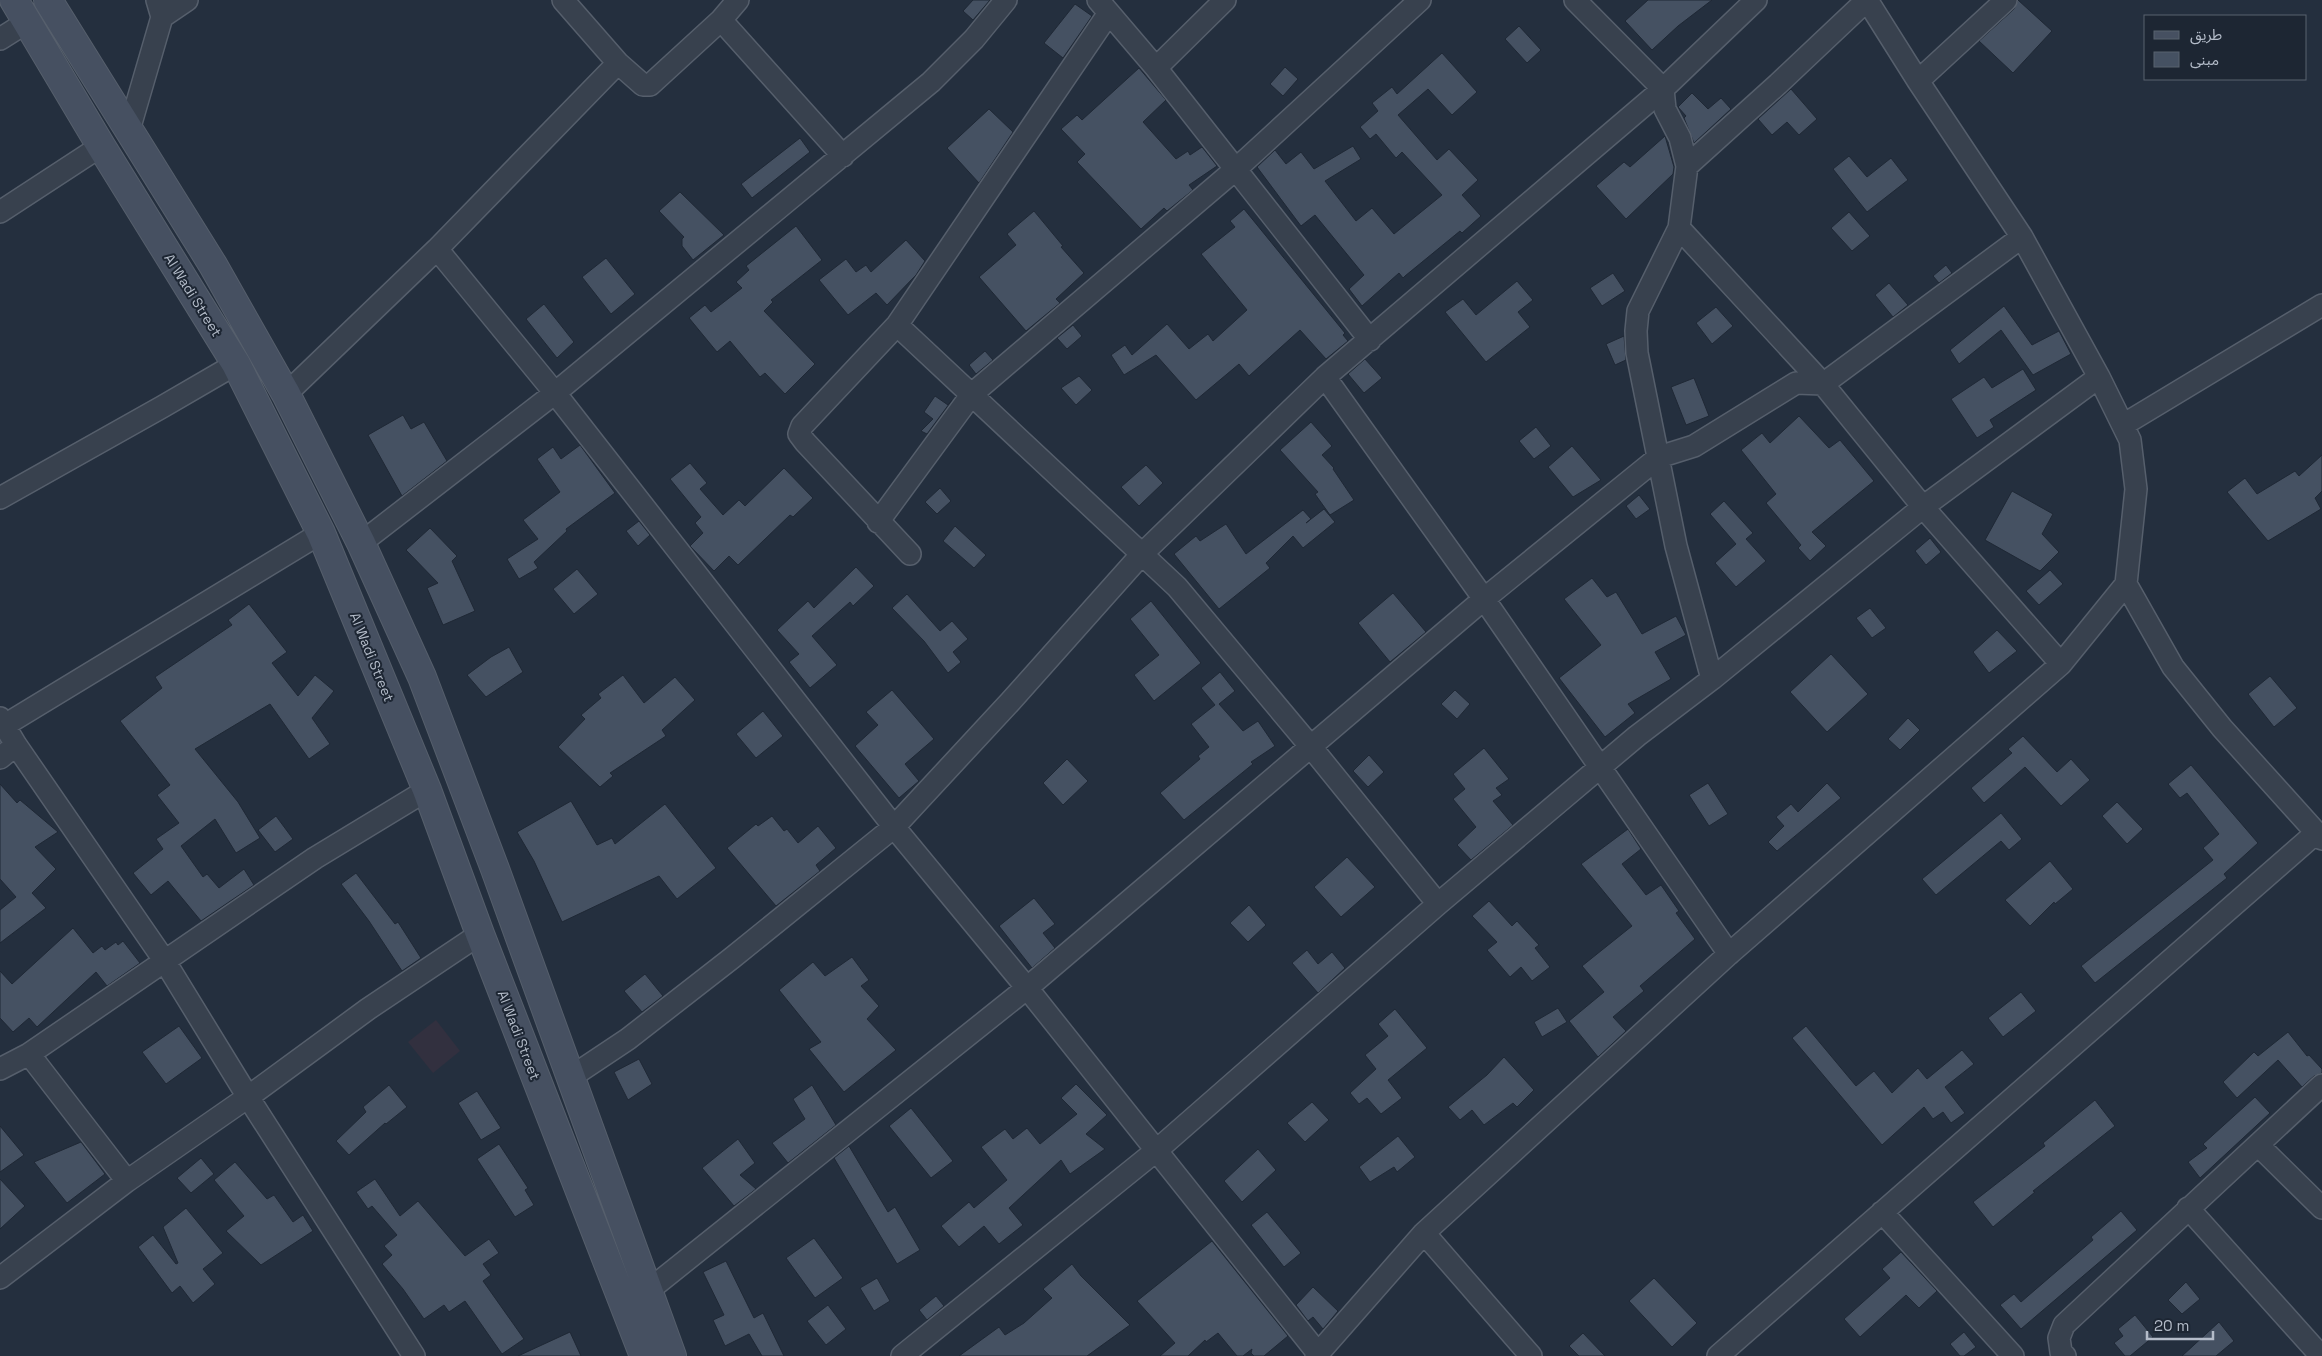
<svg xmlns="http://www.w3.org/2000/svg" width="2322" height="1356" font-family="'Space Grotesk','Noto Sans Arabic',sans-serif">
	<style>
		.medical { fill: #32303f }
		.building { fill: #455162; stroke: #1f2835 }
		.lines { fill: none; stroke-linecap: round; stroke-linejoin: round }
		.minor-casing { stroke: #565f6c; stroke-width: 24 }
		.secondary-casing { stroke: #565f6c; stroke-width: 30 }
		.minor { stroke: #38414e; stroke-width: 21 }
		.secondary { stroke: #465061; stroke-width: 28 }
		.labels { text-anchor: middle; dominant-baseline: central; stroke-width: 4; stroke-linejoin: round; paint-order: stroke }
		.street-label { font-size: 14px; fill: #b4bcc9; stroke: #1d2633 }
	</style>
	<rect width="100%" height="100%" fill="#242f3e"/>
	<!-- medical -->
	<path class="medical" d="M 436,1020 L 460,1051 L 433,1073 L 408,1042 Z"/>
	<!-- building -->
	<path class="building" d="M 973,0 L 990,0 L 973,20 L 963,11 Z
		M 1648,0 L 1712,0 L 1678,26 L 1652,50 L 1625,21 Z
		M 2018,0 L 2052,31 L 2013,73 L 1979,41 L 2014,9 Z
		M 1075,4 L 1092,16 L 1063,58 L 1044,43 Z
		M 1519,26 L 1541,50 L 1527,63 L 1505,39 Z
		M 1442,53 L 1477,92 L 1452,115 L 1428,89 L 1398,115 L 1437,160 L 1449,149 L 1478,180 L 1462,195 L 1481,216 L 1462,233 L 1460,231 L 1405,276 L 1403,278 L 1399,273 L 1362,306 L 1349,289 L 1364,275 L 1315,215 L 1301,226 L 1257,167 L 1275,150 L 1286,164 L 1301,152 L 1314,169 L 1353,146 L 1361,159 L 1325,181 L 1356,221 L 1372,208 L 1394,234 L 1442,195 L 1402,152 L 1396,158 L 1376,134 L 1370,139 L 1360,127 L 1378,111 L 1372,103 L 1392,87 L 1397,94 Z
		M 1285,67 L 1298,79 L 1283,96 L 1270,84 Z
		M 1139,68 L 1166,100 L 1143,122 L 1176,159 L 1188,151 L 1190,155 L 1202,147 L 1217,166 L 1189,185 L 1193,190 L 1167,211 L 1164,208 L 1141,229 L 1077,162 L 1085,154 L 1061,129 L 1077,115 L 1082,120 Z
		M 1791,89 L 1817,119 L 1799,135 L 1787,122 L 1772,135 L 1758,119 Z
		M 1692,93 L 1708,109 L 1721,98 L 1731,109 L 1694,143 L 1684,118 L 1686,116 L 1678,107 Z
		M 989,109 L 1013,132 L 979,183 L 947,148 Z
		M 1665,136 L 1674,167 L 1673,174 L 1626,219 L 1596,186 L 1624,162 L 1630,167 Z
		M 800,138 L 810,152 L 752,198 L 741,184 Z
		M 1849,156 L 1867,177 L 1891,158 L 1908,180 L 1867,212 L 1833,169 Z
		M 680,192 L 724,235 L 693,260 L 682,246 L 682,239 L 684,237 L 659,211 Z
		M 1244,209 L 1345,333 L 1343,335 L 1348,341 L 1326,359 L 1300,330 L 1249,376 L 1239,364 L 1196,400 L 1156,355 L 1124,375 L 1111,355 L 1125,345 L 1132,355 L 1167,324 L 1189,349 L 1208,334 L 1213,341 L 1247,310 L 1201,254 L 1235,227 L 1230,221 Z
		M 1034,211 L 1063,246 L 1061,247 L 1084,273 L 1056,299 L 1060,303 L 1026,331 L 979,277 L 1016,245 L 1007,234 Z
		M 1849,212 L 1870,236 L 1852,251 L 1831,228 Z
		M 796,226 L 822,260 L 771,300 L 773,302 L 764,311 L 815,364 L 785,394 L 765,373 L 760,377 L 730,341 L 717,352 L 689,318 L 705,305 L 711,312 L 742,288 L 736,282 L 749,270 L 746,266 Z
		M 906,240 L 925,261 L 916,275 L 887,305 L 876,293 L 848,315 L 819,280 L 846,259 L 856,272 L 866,265 L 871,272 Z
		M 606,258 L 635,294 L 611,314 L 582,277 Z
		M 1946,265 L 1952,273 L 1939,283 L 1933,276 Z
		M 1613,273 L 1625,291 L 1602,306 L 1590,288 Z
		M 1517,281 L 1533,300 L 1518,312 L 1530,327 L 1486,362 L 1445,312 L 1463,299 L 1476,315 Z
		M 1889,283 L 1908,305 L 1893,317 L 1875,295 Z
		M 544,304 L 574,342 L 557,358 L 526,319 Z
		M 2004,306 L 2032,345 L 2059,331 L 2071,354 L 2033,375 L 2001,330 L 1959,364 L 1950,350 Z
		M 1716,307 L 1733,326 L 1712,344 L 1696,323 Z
		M 1073,325 L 1082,336 L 1067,349 L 1057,338 Z
		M 1624,336 L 1626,360 L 1615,365 L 1606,344 Z
		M 985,351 L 993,360 L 976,374 L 969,365 Z
		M 1365,359 L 1382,378 L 1364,393 L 1348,374 Z
		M 2023,369 L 2036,390 L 1990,420 L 1994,427 L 1977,438 L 1951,399 L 1984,377 L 1992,388 Z
		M 1079,376 L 1092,390 L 1076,405 L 1061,388 Z
		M 1694,378 L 1709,416 L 1686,425 L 1671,387 Z
		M 935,396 L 948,405 L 952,400 L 927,434 L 921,431 L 933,419 L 924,412 Z
		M 403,415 L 411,429 L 424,422 L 447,461 L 402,496 L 368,435 Z
		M 1799,416 L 1829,448 L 1840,440 L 1874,481 L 1812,532 L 1826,546 L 1810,561 L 1798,548 L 1801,545 L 1766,503 L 1776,494 L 1741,450 L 1762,433 L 1770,443 Z
		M 1311,422 L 1332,446 L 1322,455 L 1334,468 L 1333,469 L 1354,500 L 1330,515 L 1315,494 L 1318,492 L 1280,450 Z
		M 1536,427 L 1551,446 L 1534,459 L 1519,441 Z
		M 580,445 L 615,493 L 566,529 L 567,531 L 534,562 L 538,568 L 519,579 L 507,559 L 538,539 L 523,520 L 560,492 L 537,459 L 553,447 L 561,459 Z
		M 1572,446 L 1601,480 L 1573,497 L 1548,467 Z
		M 2322,455 L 2322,491 L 2315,498 L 2321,509 L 2268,541 L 2227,492 L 2245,478 L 2257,494 L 2295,471 L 2299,476 Z
		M 690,463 L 707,483 L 700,489 L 723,515 L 739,500 L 745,506 L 784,468 L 813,498 L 793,517 L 790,515 L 738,565 L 729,556 L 714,571 L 690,546 L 703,533 L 695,523 L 701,517 L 670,479 Z
		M 1146,465 L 1163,483 L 1139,506 L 1121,487 Z
		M 940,488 L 951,501 L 937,514 L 925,502 Z
		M 2012,491 L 2053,514 L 2042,534 L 2059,552 L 2040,571 L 1985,540 Z
		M 1639,495 L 1650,509 L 1636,519 L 1626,506 Z
		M 1724,501 L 1753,533 L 1746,539 L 1766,561 L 1736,587 L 1715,563 L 1736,544 L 1710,514 Z
		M 1324,509 L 1335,522 L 1303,548 L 1293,536 L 1266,563 L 1270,568 L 1219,609 L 1174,554 L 1196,536 L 1200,541 L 1226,524 L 1246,554 L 1303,510 L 1311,519 L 1306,523 Z
		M 639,521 L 650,535 L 638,546 L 626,531 Z
		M 955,526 L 986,555 L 974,568 L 943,541 Z
		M 430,528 L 457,556 L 452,561 L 475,611 L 443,625 L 427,588 L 438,583 L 406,550 Z
		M 1930,538 L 1941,552 L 1926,565 L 1915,551 Z
		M 856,567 L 874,586 L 853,606 L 850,602 L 812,636 L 837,665 L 810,688 L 789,662 L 799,654 L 777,630 L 808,601 L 814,608 Z
		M 577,569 L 598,594 L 574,614 L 553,589 Z
		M 2050,570 L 2063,584 L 2039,605 L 2026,591 Z
		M 1592,578 L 1607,597 L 1616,592 L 1642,634 L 1676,616 L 1686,635 L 1655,652 L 1671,679 L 1628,704 L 1635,713 L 1605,737 L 1559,678 L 1601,645 L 1564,599 Z
		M 1393,593 L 1426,632 L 1390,662 L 1358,623 Z
		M 907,594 L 940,631 L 952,621 L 968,639 L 953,652 L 961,662 L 948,673 L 924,641 L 892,608 Z
		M 1151,601 L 1201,663 L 1154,701 L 1134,675 L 1159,655 L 1130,619 Z
		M 249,604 L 287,652 L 272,663 L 298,696 L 315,675 L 334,691 L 312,718 L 330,744 L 309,759 L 270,704 L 195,749 L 238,802 L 260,838 L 236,853 L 215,819 L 181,846 L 203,877 L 207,874 L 219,888 L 244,869 L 254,885 L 201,921 L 168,881 L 151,895 L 133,873 L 163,849 L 156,839 L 179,823 L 157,795 L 170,785 L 120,721 L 162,688 L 155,677 L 232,625 L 228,620 Z
		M 1870,608 L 1886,628 L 1872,638 L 1856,618 Z
		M 1997,630 L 2017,651 L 1989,673 L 1973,652 Z
		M 509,647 L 523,672 L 486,697 L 467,675 L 491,657 Z
		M 1831,654 L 1868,694 L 1827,732 L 1790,692 Z
		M 1220,672 L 1235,691 L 1219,704 L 1243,731 L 1258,721 L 1275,746 L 1251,762 L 1253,764 L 1184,820 L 1160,793 L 1200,759 L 1198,756 L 1209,747 L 1191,724 L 1215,705 L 1201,688 Z
		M 623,675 L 644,703 L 675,677 L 695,700 L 662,730 L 666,736 L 610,773 L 613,776 L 600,787 L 558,747 L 585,719 L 581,715 L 601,698 L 598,694 Z
		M 2270,676 L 2297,708 L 2274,727 L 2248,694 Z
		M 892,690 L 934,739 L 905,764 L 919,781 L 899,798 L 855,746 L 878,725 L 866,712 Z
		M 1455,690 L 1470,704 L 1457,719 L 1441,704 Z
		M 763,711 L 783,736 L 756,758 L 736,734 Z
		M 1908,718 L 1920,730 L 1900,750 L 1888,739 Z
		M 2023,736 L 2057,772 L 2071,759 L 2090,780 L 2061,806 L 2025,767 L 1984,803 L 1971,788 L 2012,753 L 2008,749 Z
		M 1484,748 L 1509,779 L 1496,788 L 1502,795 L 1493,801 L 1513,825 L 1471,860 L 1457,845 L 1476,827 L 1453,799 L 1465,789 L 1453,774 Z
		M 1369,755 L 1384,772 L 1368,787 L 1353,771 Z
		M 1067,759 L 1088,781 L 1063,805 L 1043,783 Z
		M 2191,765 L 2258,843 L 2224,874 L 2227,878 L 2095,983 L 2081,966 L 2213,860 L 2203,848 L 2219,834 L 2187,793 L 2180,798 L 2168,784 Z
		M 1708,783 L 1728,814 L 1709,826 L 1689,795 Z
		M 1827,783 L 1841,798 L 1777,851 L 1768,842 L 1784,826 L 1776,817 L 1791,804 L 1798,812 Z
		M 0,784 L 17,803 L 20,800 L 58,832 L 35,847 L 56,869 L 32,893 L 46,908 L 0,943 L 0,910 L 16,897 L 0,879 Z
		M 571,801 L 597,845 L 612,838 L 615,844 L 665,804 L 716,868 L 677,899 L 659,876 L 562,922 L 534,861 L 517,832 Z
		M 2117,802 L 2143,829 L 2127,844 L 2102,816 Z
		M 2001,813 L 2022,839 L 2009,850 L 2001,841 L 1936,895 L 1922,879 Z
		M 276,816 L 293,839 L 275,852 L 258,830 Z
		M 772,816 L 784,831 L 787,829 L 798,843 L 818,826 L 836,848 L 816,865 L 820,871 L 776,906 L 727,848 L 756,824 L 758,826 Z
		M 1628,829 L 1641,849 L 1622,864 L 1646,895 L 1661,885 L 1679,911 L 1676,913 L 1695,939 L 1640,986 L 1644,991 L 1613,1017 L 1626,1031 L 1598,1057 L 1569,1021 L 1604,992 L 1582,966 L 1632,926 L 1581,864 Z
		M 1347,857 L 1375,887 L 1341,917 L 1314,887 Z
		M 2050,861 L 2073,889 L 2055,904 L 2054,902 L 2030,926 L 2005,900 Z
		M 356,873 L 395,924 L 398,922 L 421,958 L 402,971 L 369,921 L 341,884 Z
		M 1034,898 L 1055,924 L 1043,933 L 1055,948 L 1032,968 L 999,926 Z
		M 1489,901 L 1512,926 L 1517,921 L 1539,945 L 1535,948 L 1550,967 L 1532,981 L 1521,967 L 1510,977 L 1487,950 L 1497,942 L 1472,916 Z
		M 1249,905 L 1266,925 L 1248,942 L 1230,923 Z
		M 73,928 L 93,953 L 102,946 L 105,950 L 116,942 L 118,945 L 123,941 L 140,963 L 107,986 L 96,972 L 37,1027 L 29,1018 L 13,1032 L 0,1018 L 0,971 L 12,984 Z
		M 1307,950 L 1318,964 L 1332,952 L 1345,968 L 1318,993 L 1292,963 Z
		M 852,957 L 869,980 L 861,986 L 879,1006 L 867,1019 L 896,1050 L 844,1092 L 809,1049 L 821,1042 L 779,990 L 813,962 L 825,976 Z
		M 645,974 L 663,996 L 642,1012 L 624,991 Z
		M 2021,992 L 2036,1011 L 2003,1037 L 1988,1018 Z
		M 1558,1008 L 1567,1022 L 1542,1037 L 1534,1022 Z
		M 1395,1009 L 1427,1048 L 1388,1080 L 1402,1098 L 1381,1114 L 1367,1098 L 1359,1104 L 1350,1093 L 1376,1069 L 1365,1055 L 1388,1036 L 1378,1024 Z
		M 179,1026 L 202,1058 L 166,1084 L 142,1052 Z
		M 1806,1026 L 1856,1086 L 1874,1071 L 1892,1093 L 1918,1068 L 1927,1079 L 1962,1050 L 1974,1064 L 1945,1087 L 1965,1113 L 1951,1123 L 1943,1112 L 1933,1119 L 1924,1107 L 1882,1145 L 1792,1038 Z
		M 2288,1032 L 2307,1056 L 2309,1055 L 2322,1069 L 2322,1073 L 2314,1076 L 2302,1087 L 2278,1060 L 2237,1098 L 2223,1082 L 2254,1052 L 2258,1056 Z
		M 1504,1057 L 1534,1090 L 1517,1107 L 1513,1103 L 1484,1125 L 1472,1110 L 1460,1120 L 1448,1107 L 1487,1075 Z
		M 639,1059 L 652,1084 L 628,1100 L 614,1072 Z
		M 1076,1084 L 1107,1115 L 1086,1134 L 1105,1149 L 1070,1174 L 1061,1160 L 1009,1208 L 1023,1225 L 999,1244 L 984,1226 L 959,1247 L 941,1226 L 969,1202 L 974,1208 L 1007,1180 L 981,1147 L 1005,1129 L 1013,1139 L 1027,1128 L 1040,1144 L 1077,1114 L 1061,1098 Z
		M 389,1085 L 407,1107 L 386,1124 L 385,1123 L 349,1155 L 336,1141 L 366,1112 L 363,1107 Z
		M 812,1085 L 836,1125 L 788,1163 L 772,1143 L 805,1119 L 793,1099 Z
		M 477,1091 L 501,1128 L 481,1140 L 458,1103 Z
		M 2255,1097 L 2270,1113 L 2200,1178 L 2188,1162 L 2207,1148 L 2203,1144 Z
		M 2095,1100 L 2115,1126 L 2033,1191 L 2035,1192 L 1993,1227 L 1973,1202 L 2045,1146 L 2043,1143 Z
		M 1312,1102 L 1329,1120 L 1305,1142 L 1287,1123 Z
		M 911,1108 L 953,1161 L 931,1178 L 889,1126 Z
		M 0,1126 L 24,1155 L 0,1172 Z
		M 1398,1136 L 1415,1157 L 1397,1172 L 1394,1167 L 1370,1182 L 1359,1167 Z
		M 738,1139 L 755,1163 L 740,1175 L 756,1189 L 734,1206 L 702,1168 Z
		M 81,1142 L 105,1174 L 67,1203 L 34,1162 Z
		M 499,1144 L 528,1188 L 525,1190 L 534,1205 L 515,1217 L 477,1159 Z
		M 849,1146 L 888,1212 L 895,1207 L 920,1250 L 897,1264 L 834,1158 Z
		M 1258,1149 L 1276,1170 L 1242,1202 L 1224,1181 Z
		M 201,1158 L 214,1174 L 191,1193 L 177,1178 Z
		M 235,1162 L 267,1199 L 274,1195 L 293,1222 L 303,1215 L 313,1231 L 261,1265 L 226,1231 L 244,1216 L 214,1180 Z
		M 0,1179 L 25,1206 L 0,1229 Z
		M 375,1179 L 400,1216 L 418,1201 L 465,1256 L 489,1239 L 499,1253 L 483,1264 L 491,1275 L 483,1281 L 524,1339 L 502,1354 L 465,1301 L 449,1312 L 444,1305 L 424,1319 L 403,1289 L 382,1264 L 392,1255 L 384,1246 L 397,1235 L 372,1206 L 368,1209 L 356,1192 Z
		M 186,1208 L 223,1253 L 203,1269 L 215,1284 L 193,1303 L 180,1286 L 172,1293 L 138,1247 L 153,1235 L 176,1264 L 178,1263 L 163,1227 Z
		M 2121,1211 L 2137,1230 L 2021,1329 L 2000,1305 L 2014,1294 L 2021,1302 L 2093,1240 L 2091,1237 Z
		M 1267,1212 L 1301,1253 L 1284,1267 L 1251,1225 Z
		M 814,1238 L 843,1278 L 815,1298 L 786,1258 Z
		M 1212,1241 L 1288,1336 L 1264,1356 L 1254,1356 L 1251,1353 L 1252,1349 L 1243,1356 L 1237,1356 L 1218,1333 L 1206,1342 L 1205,1340 L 1188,1356 L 1160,1356 L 1175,1343 L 1137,1301 Z
		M 1901,1252 L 1937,1291 L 1919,1308 L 1906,1295 L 1860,1337 L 1844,1319 L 1890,1278 L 1882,1269 Z
		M 726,1261 L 754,1318 L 763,1313 L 784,1356 L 762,1356 L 749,1334 L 725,1346 L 713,1320 L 724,1315 L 703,1272 Z
		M 1072,1264 L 1081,1276 L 1130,1325 L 1087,1356 L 959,1356 L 999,1327 L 1005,1335 L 1024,1323 L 1052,1298 L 1043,1289 Z
		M 877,1278 L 890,1301 L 874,1311 L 860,1288 Z
		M 1654,1278 L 1697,1323 L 1672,1347 L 1629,1301 Z
		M 2186,1282 L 2200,1299 L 2182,1314 L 2168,1300 Z
		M 1313,1287 L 1338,1311 L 1323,1329 L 1313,1317 L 1308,1321 L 1296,1305 Z
		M 936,1296 L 944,1306 L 927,1320 L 919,1310 Z
		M 828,1305 L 846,1329 L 826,1345 L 807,1321 Z
		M 2135,1315 L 2153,1337 L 2130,1356 L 2125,1356 L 2114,1343 L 2123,1336 L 2118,1329 Z
		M 2219,1322 L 2234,1341 L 2216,1356 L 2182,1356 Z
		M 570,1332 L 581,1356 L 518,1356 Z
		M 1964,1332 L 1976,1347 L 1964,1356 L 1960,1356 L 1950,1344 Z
		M 1583,1333 L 1605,1356 L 1579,1356 L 1569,1346 Z"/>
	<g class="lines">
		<defs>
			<path id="minor" d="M 563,0 L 618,63
				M 1098,0 L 1156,68 L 1370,340
				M 1575,0 L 1663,89 L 1665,109 L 1680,138 L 1687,166 L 1679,228 L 1638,311 L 1636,331 L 1637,353 L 1676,546 L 1712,679
				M 1867,0 L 1918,81 L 2022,237 L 2099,377 L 2130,440 L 2136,489 L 2126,584 L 2173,667 L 2222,728 L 2322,839
				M 162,17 L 187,0
				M 721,20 L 738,0
				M 0,39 L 27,22
				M 1156,68 L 1225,0
				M 1918,81 L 2006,0
				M 129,130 L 162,17 L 157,0
				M 1687,166 L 1778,84 L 1867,0
				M 0,212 L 101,146
				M 1679,228 L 1823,384 L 1923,507 L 2061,664
				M 437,249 L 555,393 L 894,827 L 1027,988 L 1320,1356
				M 897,325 L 1177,587 L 1311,747 L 1438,904
				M 1325,377 L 1484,599 L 1729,954
				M 286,394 L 437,249 L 618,63 L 643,85 L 650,85 L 721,20 L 843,156
				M 2123,425 L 2322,305
				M 0,498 L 162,407 L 236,364
				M 878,522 L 972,394 L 1236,169 L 1420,0
				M 361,543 L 555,393 L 931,82 L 974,39 L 1006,0
				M 910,554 L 805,442 L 799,434 L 802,426 L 897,325 L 1109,13
				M 0,718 L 16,745 L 164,960 L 248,1097 L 414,1356
				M 5,725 L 321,533
				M 0,758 L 16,745
				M 29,1054 L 127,1181
				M 0,1069 L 29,1054 L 315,858 L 427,790
				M 571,1077 L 628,1039 L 732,958 L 894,827 L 1010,702 L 1141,555 L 1325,377 L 1663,89 L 1756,0
				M 2259,1146 L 2322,1208
				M 2188,1208 L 2321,1356
				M 1882,1212 L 2013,1356
				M 1424,1233 L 1531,1356
				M 0,1278 L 127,1181 L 248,1097 L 368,1009 L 480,934
				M 649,1290 L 1027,988 L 1484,599 L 1659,457 L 1694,446 L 1796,383 L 1823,384 L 2022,237
				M 902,1356 L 1157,1150 L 1438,904 L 1637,736 L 1712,679 L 1923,507 L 2099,377
				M 1316,1356 L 1424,1233 L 1729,954 L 2061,664 L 2126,584
				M 1718,1356 L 2316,833
				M 2065,1356 L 2061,1352 L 2059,1338 L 2064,1325 L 2322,1085"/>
			<path id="secondary" d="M 14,0 L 101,146 L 236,364 L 321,533 L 427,790 L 480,934 L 644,1356
				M 48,0 L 213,265 L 286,394 L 361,543 L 422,677 L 495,869 L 672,1356"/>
		</defs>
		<!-- minor casing -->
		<use href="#minor" class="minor-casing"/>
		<!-- secondary casing -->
		<use href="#secondary" class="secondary-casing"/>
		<!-- minor -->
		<use href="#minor" class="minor"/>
		<!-- secondary -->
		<use href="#secondary" class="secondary"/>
	</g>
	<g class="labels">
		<!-- street labels -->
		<g class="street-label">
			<text transform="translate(193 295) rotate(58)">Al Wadi Street</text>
			<text transform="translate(372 657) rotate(68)">Al Wadi Street</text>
			<text transform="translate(519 1035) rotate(69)">Al Wadi Street</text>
		</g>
	</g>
	<!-- legend -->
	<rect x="2144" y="15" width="162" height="65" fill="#1d2633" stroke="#59626f"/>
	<rect x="2154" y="31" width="25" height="8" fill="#465061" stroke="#59626f"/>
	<text x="2190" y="40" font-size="15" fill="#b4bcc9">طريق</text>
	<rect x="2154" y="52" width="25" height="15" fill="#455162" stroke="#59626f"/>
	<text x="2190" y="65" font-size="15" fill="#b4bcc9">مبنى</text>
	<!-- scale -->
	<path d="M2147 1331v8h66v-8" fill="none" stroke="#b4bcc9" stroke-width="2.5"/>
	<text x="2154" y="1331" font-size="15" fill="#b4bcc9" stroke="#1d2633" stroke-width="4" paint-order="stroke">20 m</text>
</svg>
